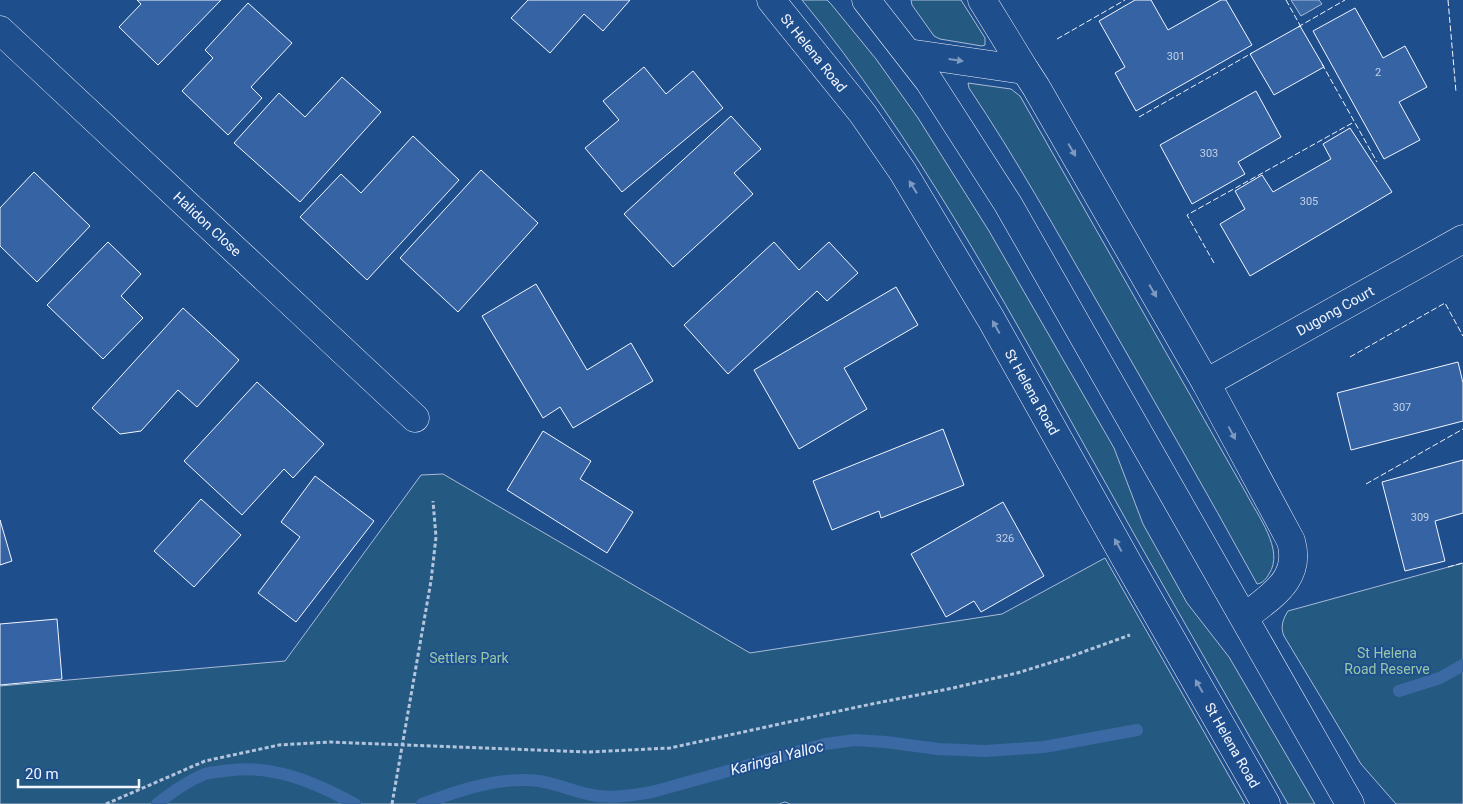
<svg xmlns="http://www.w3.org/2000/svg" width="1463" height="804" font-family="Roboto,sans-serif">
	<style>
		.green { fill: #245a82; stroke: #a8bbd7 }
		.water { fill: #3b69a3; stroke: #a8bbd7 }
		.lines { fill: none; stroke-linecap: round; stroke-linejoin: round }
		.stream { stroke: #3b69a3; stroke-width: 12 }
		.building { fill: #3563a3; stroke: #f2f6ff }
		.minor-casing { stroke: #f2f6ff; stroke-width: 29 }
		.secondary-casing { stroke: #f2f6ff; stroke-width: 29 }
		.path { stroke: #b3c4dc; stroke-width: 3; stroke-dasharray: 4 2.5; stroke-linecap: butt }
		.minor { stroke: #1f4e8c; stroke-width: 28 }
		.secondary { stroke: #1f4e8c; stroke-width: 28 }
		.fence { stroke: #f2f6ff; stroke-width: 1; stroke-dasharray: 6 2.5; stroke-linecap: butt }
		.oneway { fill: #7e9ac0 }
		.labels { text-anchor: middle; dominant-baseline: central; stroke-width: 4; stroke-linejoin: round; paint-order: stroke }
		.number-label { font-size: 11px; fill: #c3d1e8 }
		.street-label { font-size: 14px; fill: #f2f6ff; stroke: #1f4e8c }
		.park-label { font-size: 14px; fill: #97c8a6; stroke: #1f4e8c }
		.water-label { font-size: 15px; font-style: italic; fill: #f2f6ff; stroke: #1f4e8c }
	</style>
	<rect width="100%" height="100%" fill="#1f4e8c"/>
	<!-- green -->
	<path class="green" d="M 802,0 L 827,0 L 831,4 L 876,59 L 918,118 L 989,231 L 1114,448 L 1143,524 L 1187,603 L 1229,657 L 1315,804 L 1288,804 C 1221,686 1153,569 1087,450 C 1001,295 915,138 802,0 Z
		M 911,0 L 961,0 L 985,38 L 985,45 L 982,46 L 940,39 L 934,36 L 912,5 Z
		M 968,83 L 1011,89 L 1020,96 L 1246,493 C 1257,515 1285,550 1269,574 C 1266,579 1263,583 1257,584 L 1256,582 C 1205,489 1152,397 1099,305 C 1057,232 1016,158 969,88 Z
		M 443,474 L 750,653 L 1002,614 L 1105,558 L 1245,804 L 790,804 L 785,802 L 779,804 L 0,804 L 0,686 L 285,661 L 421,475 Z
		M 1463,563 L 1463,804 L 1396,804 L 1361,764 L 1284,636 C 1280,627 1283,619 1288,611 Z"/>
	<!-- water -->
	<path class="water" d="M 1291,0 L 1319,0 L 1322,4 L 1301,16 Z"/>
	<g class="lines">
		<!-- stream -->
		<path class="stream" d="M 1399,691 L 1440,678 L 1463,665
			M 157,804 C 172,792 187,781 205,774 C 211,772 218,772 224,771 C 271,763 314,782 355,804
			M 422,804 C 455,792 491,779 527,780 C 551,780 574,793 598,796 C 617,798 633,795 652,792 L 825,744 L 855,740 L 886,742 L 938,749 L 985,751 L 1044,747 L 1137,730"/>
	</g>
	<!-- building -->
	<path class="building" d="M 137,0 L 221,0 L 158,65 L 119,27 L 141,4 Z
		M 528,0 L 630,0 L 603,31 L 584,14 L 550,53 L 511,18 Z
		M 1135,0 L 1151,0 L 1168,30 L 1221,0 L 1226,0 L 1252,45 L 1136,111 L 1115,73 L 1125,67 L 1099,21 Z
		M 248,3 L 292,43 L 251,87 L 262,98 L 228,135 L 182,91 L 213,58 L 205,50 Z
		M 1355,8 L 1383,58 L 1405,46 L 1427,87 L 1399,102 L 1420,140 L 1384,159 L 1313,31 Z
		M 1300,26 L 1324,67 L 1274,95 L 1250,54 Z
		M 644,67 L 666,94 L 693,71 L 723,108 L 622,192 L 585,148 L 619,120 L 603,101 Z
		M 342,77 L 381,112 L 300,202 L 234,143 L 279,93 L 305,117 Z
		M 1256,91 L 1281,137 L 1238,162 L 1245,174 L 1192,204 L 1160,145 Z
		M 731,116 L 761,149 L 734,173 L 753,194 L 673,267 L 624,214 Z
		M 1350,128 L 1392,192 L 1250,276 L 1220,224 L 1245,209 L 1235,191 L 1262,175 L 1273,192 L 1331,159 L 1323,144 Z
		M 413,136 L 459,180 L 367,280 L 300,217 L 341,174 L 361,193 Z
		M 481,170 L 538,223 L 458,312 L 400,258 Z
		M 34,172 L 90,226 L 37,282 L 0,246 L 0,208 Z
		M 108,242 L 141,274 L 121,296 L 143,318 L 103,359 L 47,305 Z
		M 774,242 L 799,270 L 829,242 L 858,273 L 827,301 L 817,291 L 728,374 L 684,325 Z
		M 536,284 L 587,370 L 631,343 L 653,381 L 573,428 L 560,407 L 543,418 L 482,316 Z
		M 896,287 L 918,325 L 844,368 L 867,409 L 799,449 L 754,370 Z
		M 183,308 L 239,360 L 197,407 L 178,390 L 141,431 L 120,434 L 92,408 Z
		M 1458,362 L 1463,383 L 1463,421 L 1351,450 L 1337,393 Z
		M 257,382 L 324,444 L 293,478 L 284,469 L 242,515 L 184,461 Z
		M 943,429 L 964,485 L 881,518 L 879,511 L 832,530 L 813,481 Z
		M 543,431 L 591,461 L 580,479 L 633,512 L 607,553 L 507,490 Z
		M 1463,460 L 1463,513 L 1435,521 L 1445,561 L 1405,571 L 1382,482 Z
		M 315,476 L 374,521 L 296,622 L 258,593 L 300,537 L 281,522 Z
		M 201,499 L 241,535 L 194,587 L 154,551 Z
		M 1003,502 L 1044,576 L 981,612 L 974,601 L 946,617 L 911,554 Z
		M 0,520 L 12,561 L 0,565 Z
		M 57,619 L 62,679 L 0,685 L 0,624 Z"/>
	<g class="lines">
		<defs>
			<g id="minor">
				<path id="s1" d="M 771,0 L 863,114 L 903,172 L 991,319 L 1129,565 L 1266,804"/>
				<path d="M 982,0 L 1025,70"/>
				<path id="s2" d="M 0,30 L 415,418"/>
				<path d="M 908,53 L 1025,70 L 1036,87 L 1206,383 L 1291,541 C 1302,579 1271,596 1245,617"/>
				<path id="s3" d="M 1206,383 L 1463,239"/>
			</g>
			<path id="secondary" d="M 866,0 L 929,81 L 1008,204 L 1350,804"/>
		</defs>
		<!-- minor casing -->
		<use href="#minor" class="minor-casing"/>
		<!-- secondary casing -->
		<use href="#secondary" class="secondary-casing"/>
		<!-- path -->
		<path class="path" d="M 106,804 L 205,761 L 279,745 L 330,742 L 589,752 L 670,748 L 862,706 L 953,688 L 1017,673 L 1069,657 L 1130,635
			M 392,804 L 431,581 L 436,537 L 433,501"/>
		<!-- minor -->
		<use href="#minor" class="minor"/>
		<!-- secondary -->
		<use href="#secondary" class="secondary"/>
		<!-- fence -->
		<path class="fence" d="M 1286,0 L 1301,27
			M 1448,0 L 1456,92
			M 1298,27 L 1345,0
			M 1057,39 L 1125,0
			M 1322,64 L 1377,162
			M 1139,117 L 1252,53
			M 1214,263 L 1187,215 L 1354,122
			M 1350,357 L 1445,303 L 1463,336
			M 1366,484 L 1463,429
			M 1448,567 L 1463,563"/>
	</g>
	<!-- one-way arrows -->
	<defs><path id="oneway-solid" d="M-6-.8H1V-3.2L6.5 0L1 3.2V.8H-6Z" transform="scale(1.25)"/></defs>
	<g class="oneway">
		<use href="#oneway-solid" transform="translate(956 60) rotate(8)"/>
		<use href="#oneway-solid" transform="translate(1072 150) rotate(60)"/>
		<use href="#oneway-solid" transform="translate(913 187) rotate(-122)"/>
		<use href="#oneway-solid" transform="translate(1153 291) rotate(60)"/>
		<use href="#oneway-solid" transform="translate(996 327) rotate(-119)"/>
		<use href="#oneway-solid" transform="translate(1232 433) rotate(62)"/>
		<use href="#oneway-solid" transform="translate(1118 545) rotate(-119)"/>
		<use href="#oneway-solid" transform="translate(1199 686) rotate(-120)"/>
	</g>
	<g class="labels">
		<!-- number labels -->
		<g class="number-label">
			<text x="1176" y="56">301</text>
			<text x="1378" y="72">2</text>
			<text x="1209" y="153">303</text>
			<text x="1309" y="201">305</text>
			<text x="1402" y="407">307</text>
			<text x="1420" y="517">309</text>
			<text x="1005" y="538">326</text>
		</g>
		<!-- street labels -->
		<g class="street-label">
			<text stroke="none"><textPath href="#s1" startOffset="68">St Helena Road</textPath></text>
			<text stroke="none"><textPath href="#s2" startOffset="284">Halidon Close</textPath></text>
			<text stroke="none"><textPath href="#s3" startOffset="148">Dugong Court</textPath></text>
			<text stroke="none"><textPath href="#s1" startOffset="472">St Helena Road</textPath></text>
			<text stroke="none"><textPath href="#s1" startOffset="878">St Helena Road</textPath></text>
		</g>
		<!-- park labels -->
		<g class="park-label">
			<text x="1387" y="653">St Helena<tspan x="1387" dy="16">Road Reserve</tspan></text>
			<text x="469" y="658">Settlers Park</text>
		</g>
		<!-- water labels -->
		<g class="water-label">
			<text transform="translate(777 758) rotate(-15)">Karingal Yalloc</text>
		</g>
	</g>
	<!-- scale -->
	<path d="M18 779v8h121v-8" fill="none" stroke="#f2f6ff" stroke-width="2.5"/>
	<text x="25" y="779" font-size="15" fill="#f2f6ff" stroke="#1f4e8c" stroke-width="4" paint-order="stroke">20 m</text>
</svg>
